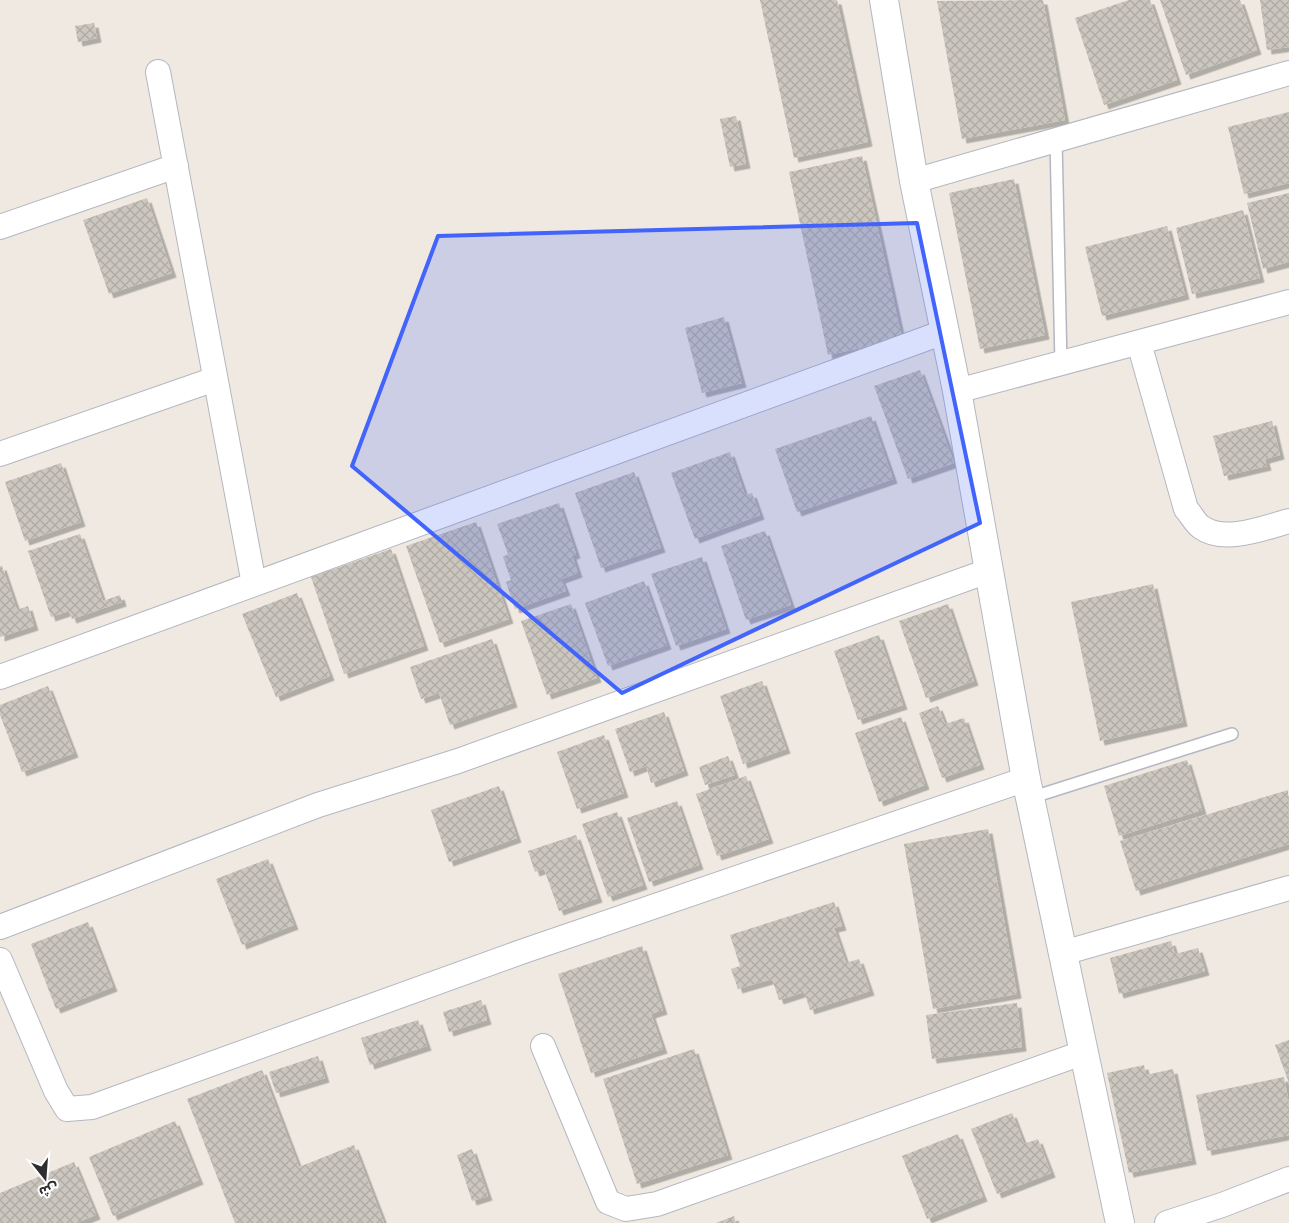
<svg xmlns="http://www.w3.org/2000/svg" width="1289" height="1223" font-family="'Alegreya Sans','Noto Sans Arabic',sans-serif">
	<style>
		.building { fill: url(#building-cross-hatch); filter: url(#shadow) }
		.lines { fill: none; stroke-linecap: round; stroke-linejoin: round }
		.service-casing { stroke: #b4b7c1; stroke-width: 14 }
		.minor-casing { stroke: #b4b7c1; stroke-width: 26 }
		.tertiary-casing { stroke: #b4b7c1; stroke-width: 30 }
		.service { stroke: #fff; stroke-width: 11 }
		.minor { stroke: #fff; stroke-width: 24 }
		.tertiary { stroke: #fff; stroke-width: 28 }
		.marked { fill: #4264fb; fill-opacity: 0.2; stroke: #4264fb; stroke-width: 4; stroke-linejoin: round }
	</style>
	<defs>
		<pattern id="building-cross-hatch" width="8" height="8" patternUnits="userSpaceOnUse" patternTransform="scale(1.25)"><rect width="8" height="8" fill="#cbc7bf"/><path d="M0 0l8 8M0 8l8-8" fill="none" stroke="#afaba4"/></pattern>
		<filter id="shadow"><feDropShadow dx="4.5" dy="4.5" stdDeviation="0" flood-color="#0004"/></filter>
	</defs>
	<rect width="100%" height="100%" fill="#efe9e1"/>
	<!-- building -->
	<path class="building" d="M 760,0 L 837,0 L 868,142 L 794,158 Z
		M 1043,0 L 1065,120 L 962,139 L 937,1 Z
		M 1129,0 L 1150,0 L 1177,80 L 1104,105 L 1075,18 Z
		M 1160,0 L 1240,0 L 1257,50 L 1186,75 Z
		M 1260,0 L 1289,0 L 1289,47 L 1267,50 Z
		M 94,23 L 97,38 L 78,42 L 75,26 Z
		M 1289,112 L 1289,183 L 1244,194 L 1228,127 Z
		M 736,116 L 746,164 L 730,167 L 720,119 Z
		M 862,156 L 902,339 L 828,355 L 789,172 Z
		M 1014,179 L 1045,335 L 980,349 L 949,193 Z
		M 1289,193 L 1289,262 L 1263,269 L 1247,203 Z
		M 147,198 L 172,273 L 109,294 L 83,220 Z
		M 1243,210 L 1260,278 L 1192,294 L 1176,228 Z
		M 1167,226 L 1185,295 L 1102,316 L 1085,247 Z
		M 724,317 L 742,383 L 702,393 L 685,328 Z
		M 920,370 L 954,463 L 908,479 L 874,386 Z
		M 871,416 L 893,479 L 797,512 L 775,449 Z
		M 1272,421 L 1280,455 L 1265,459 L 1267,466 L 1224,476 L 1213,436 Z
		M 730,452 L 745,495 L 752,493 L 760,515 L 695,539 L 671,473 Z
		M 61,463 L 81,522 L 25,541 L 5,482 Z
		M 634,472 L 661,548 L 601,568 L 575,493 Z
		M 559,503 L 576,554 L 572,555 L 578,573 L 561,579 L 566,591 L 515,609 L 506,582 L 511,580 L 503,557 L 508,554 L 497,524 Z
		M 476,522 L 509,619 L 440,643 L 406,546 Z
		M 765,531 L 791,605 L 746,620 L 721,546 Z
		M 80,534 L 103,601 L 120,595 L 122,602 L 72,619 L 69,611 L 51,617 L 28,551 Z
		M 391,549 L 424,646 L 344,674 L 311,577 Z
		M 702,557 L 726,629 L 676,646 L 651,574 Z
		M 0,566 L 2,566 L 17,610 L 28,606 L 34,626 L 0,637 Z
		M 644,581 L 667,645 L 608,666 L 585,603 Z
		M 1153,584 L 1183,722 L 1100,741 L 1071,602 Z
		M 297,593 L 330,676 L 276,697 L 242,614 Z
		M 571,604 L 597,678 L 547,695 L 521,621 Z
		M 948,604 L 974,681 L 926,698 L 899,621 Z
		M 879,635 L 903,705 L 858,720 L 834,651 Z
		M 492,639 L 513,703 L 450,725 L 439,693 L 421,699 L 410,667 Z
		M 762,681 L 786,749 L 743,764 L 720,696 Z
		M 48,686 L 74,753 L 22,772 L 0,715 L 0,705 Z
		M 938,706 L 945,724 L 964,718 L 980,765 L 942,778 L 919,713 Z
		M 664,712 L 684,771 L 651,783 L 646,766 L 630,772 L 615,729 Z
		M 901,717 L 925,785 L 879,802 L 855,733 Z
		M 604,735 L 624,793 L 577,809 L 557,752 Z
		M 728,756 L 735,775 L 705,785 L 699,767 Z
		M 1187,760 L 1202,810 L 1119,836 L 1104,786 Z
		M 746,776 L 769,839 L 717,856 L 696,794 Z
		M 499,786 L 517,838 L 449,862 L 431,810 Z
		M 1288,790 L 1289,844 L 1136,891 L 1120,841 Z
		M 677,801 L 699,865 L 649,882 L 627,818 Z
		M 617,812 L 643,885 L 608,897 L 582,824 Z
		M 988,829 L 1017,994 L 933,1009 L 904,844 Z
		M 576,835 L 598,898 L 559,911 L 544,869 L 535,872 L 528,851 Z
		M 268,859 L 294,925 L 242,945 L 216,879 Z
		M 834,902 L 842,926 L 834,928 L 846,963 L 859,959 L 870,991 L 810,1010 L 804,992 L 779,1000 L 772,979 L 738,989 L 731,969 L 740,966 L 730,935 Z
		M 88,922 L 113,987 L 56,1009 L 31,944 Z
		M 1171,941 L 1175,954 L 1198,948 L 1205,971 L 1119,994 L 1110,958 Z
		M 642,946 L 663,1010 L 651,1014 L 663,1049 L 591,1073 L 558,974 Z
		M 481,1000 L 487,1020 L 449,1032 L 443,1012 Z
		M 1017,1003 L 1022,1047 L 932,1059 L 926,1015 Z
		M 418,1020 L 427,1046 L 370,1065 L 361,1038 Z
		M 1289,1040 L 1289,1083 L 1275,1045 Z
		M 694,1049 L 728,1155 L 637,1184 L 603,1079 Z
		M 318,1056 L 325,1078 L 276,1093 L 269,1072 Z
		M 1144,1065 L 1146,1075 L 1173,1069 L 1192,1160 L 1129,1173 L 1107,1073 Z
		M 262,1070 L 299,1167 L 354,1145 L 384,1223 L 235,1223 L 187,1099 Z
		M 1284,1077 L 1289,1104 L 1289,1135 L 1207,1151 L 1196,1095 Z
		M 1012,1113 L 1024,1144 L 1038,1139 L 1051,1173 L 997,1194 L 971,1129 Z
		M 175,1121 L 199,1180 L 113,1216 L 89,1157 Z
		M 958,1134 L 983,1197 L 927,1219 L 902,1156 Z
		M 472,1149 L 488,1196 L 472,1201 L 457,1155 Z
		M 74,1162 L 96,1215 L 76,1223 L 0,1223 L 0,1193 Z
		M 734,1216 L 736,1223 L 716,1223 Z"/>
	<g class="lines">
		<defs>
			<path id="service" d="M 1056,140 L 1061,364
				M 1030,798 L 1232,734"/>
			<path id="minor" d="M 158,72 L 254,584
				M 914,181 L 1289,73
				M 0,227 L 176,166
				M 1139,343 L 1186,509 C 1191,514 1195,523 1201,527 C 1224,544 1264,528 1289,521
				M 957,391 L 1289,302
				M 0,454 L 215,379
				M 0,677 L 944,332
				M 0,927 L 318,805 L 458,761 L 988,571
				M 1063,953 L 1289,888
				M 0,960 L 56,1091 L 67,1109 L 92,1107 L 521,952 L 1026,779
				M 543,1046 L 608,1202 L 626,1209 L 657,1204 L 1085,1052
				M 1167,1223 L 1222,1205 L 1289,1179"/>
			<path id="tertiary" d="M 884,0 L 914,181 L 957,391 L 1026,779 L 1120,1223"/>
		</defs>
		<!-- service casing -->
		<use href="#service" class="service-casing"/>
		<!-- minor casing -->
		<use href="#minor" class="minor-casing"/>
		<!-- tertiary casing -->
		<use href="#tertiary" class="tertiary-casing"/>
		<!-- service -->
		<use href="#service" class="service"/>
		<!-- minor -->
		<use href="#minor" class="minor"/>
		<!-- tertiary -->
		<use href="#tertiary" class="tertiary"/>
	</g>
	<!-- marked area -->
	<path class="marked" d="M 917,223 L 980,523 L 622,693 L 352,466 L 438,236 Z"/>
	<!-- north arrow -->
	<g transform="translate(45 1178) rotate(163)" stroke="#ffffff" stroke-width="4" paint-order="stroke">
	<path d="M0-4L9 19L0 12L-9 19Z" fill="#2e2e2e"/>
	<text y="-8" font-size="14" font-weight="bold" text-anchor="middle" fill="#2e2e2e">ش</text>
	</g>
</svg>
